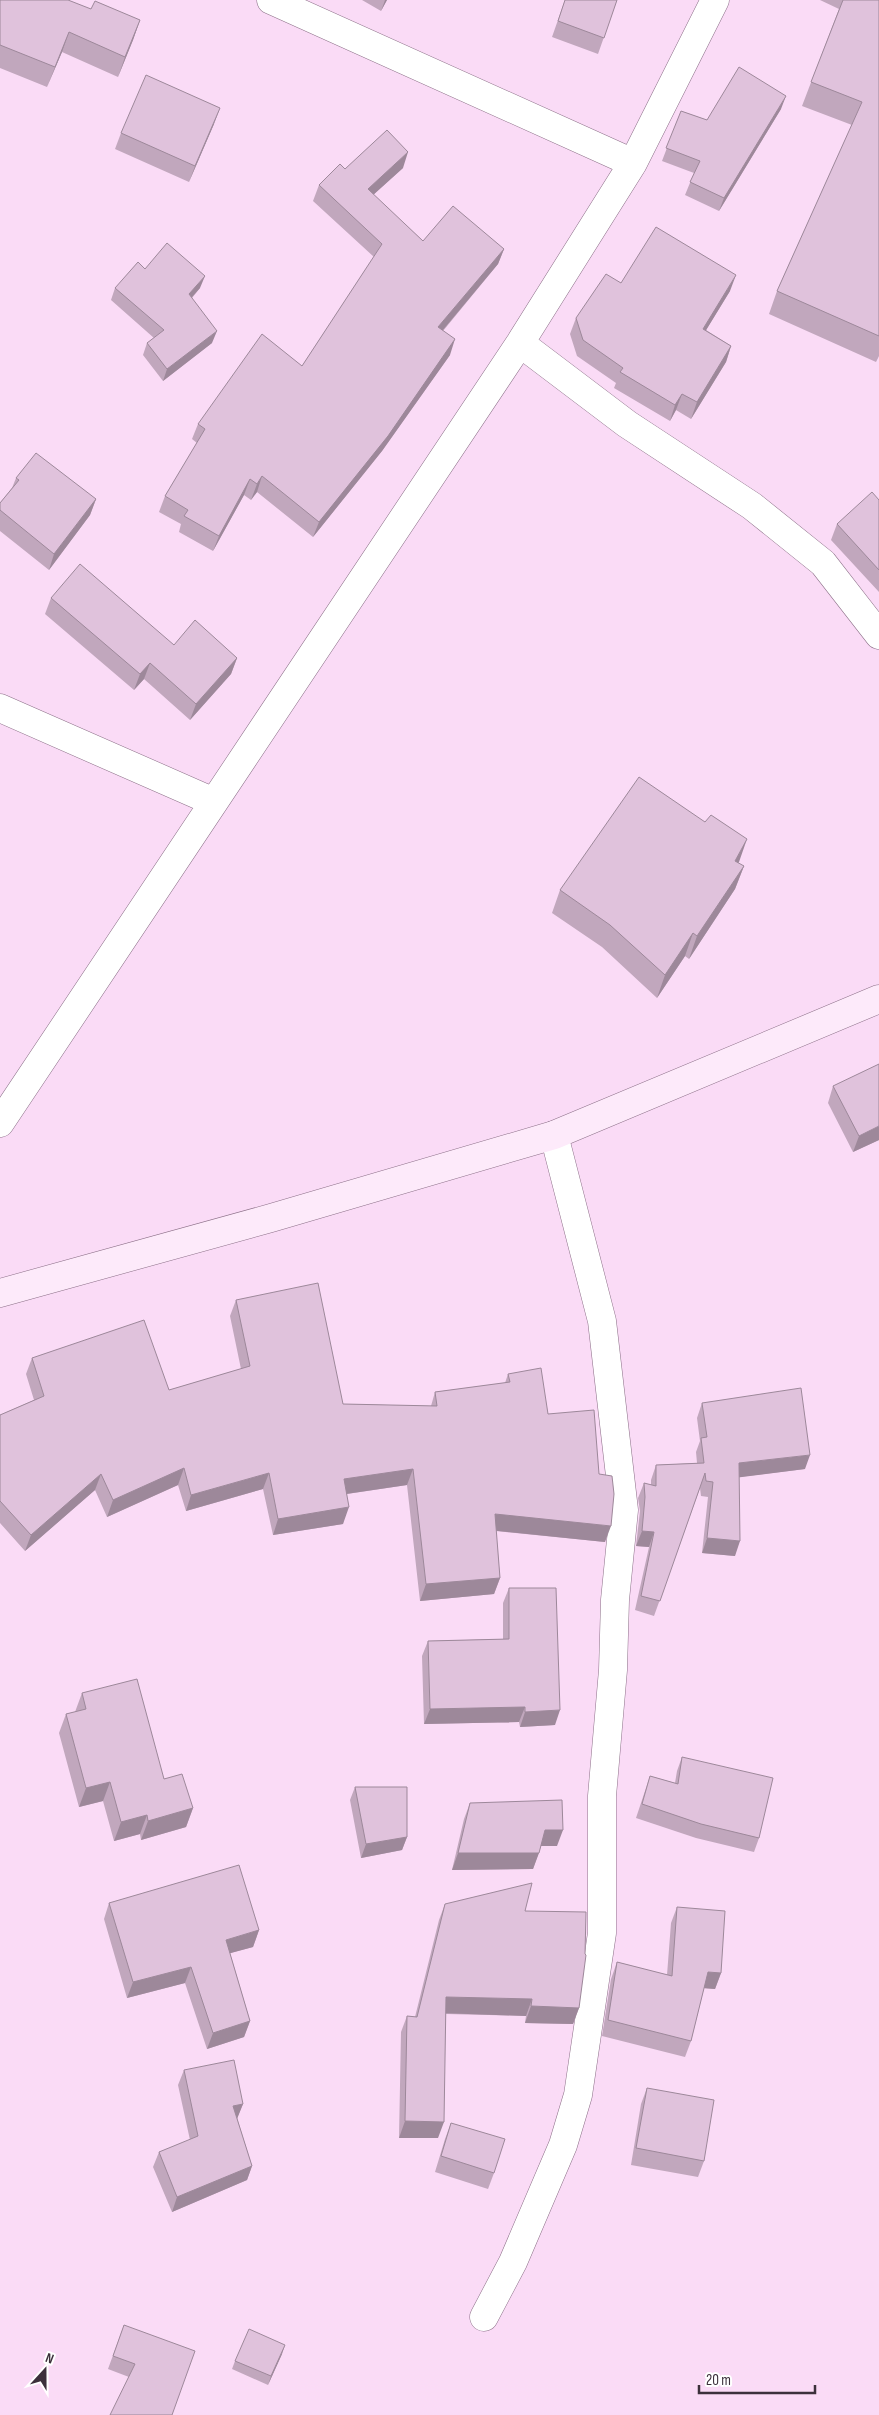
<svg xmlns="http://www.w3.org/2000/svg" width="879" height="2415" font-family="'Sofia Sans Condensed',sans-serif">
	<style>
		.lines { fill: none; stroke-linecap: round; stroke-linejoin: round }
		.street-casing { stroke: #8c7088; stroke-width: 29 }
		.secondary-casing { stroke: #8c7088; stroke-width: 29 }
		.street { stroke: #fff; stroke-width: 28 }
		.secondary { stroke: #fdeafa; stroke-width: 28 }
		.wall { fill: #c1a7bd }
		.shaded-wall { fill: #9d889a }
		.building { fill: #e0c2dc; stroke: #9d889a }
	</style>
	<rect width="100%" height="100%" fill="#fadbf6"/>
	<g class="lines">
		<defs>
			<path id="street" d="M 271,0 L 633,163
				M 520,343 L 627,424 L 752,506 L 823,563 L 879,635
				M 0,708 L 214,802
				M 0,1123 L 520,343 L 633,163 L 715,0
				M 484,2317 L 513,2262 L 563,2145 L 578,2095 L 602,1933 L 602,1796 L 613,1670 L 615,1600 L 624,1510 L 602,1321 L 554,1135"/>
			<path id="secondary" d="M 0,1293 L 271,1218 L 554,1135 L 879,999"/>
		</defs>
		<!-- street casing -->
		<use href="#street" class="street-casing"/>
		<!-- secondary casing -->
		<use href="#secondary" class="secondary-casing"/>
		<!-- street -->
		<use href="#street" class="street"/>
		<!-- secondary -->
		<use href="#secondary" class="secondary"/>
	</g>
	<!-- wall -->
	<path class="wall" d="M 0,0 L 91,9 L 140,20 L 133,40 L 118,77 L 62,52 L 47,87 L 0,68 Z
		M 362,0 L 387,0 L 381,11 Z
		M 565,0 L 617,0 L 598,54 L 552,37 Z
		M 820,0 L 879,0 L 879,356 L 876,362 L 769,314 L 777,291 L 852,125 L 802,106 L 839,9 Z
		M 781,109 L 719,211 L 685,195 L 694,173 L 662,161 L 681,111 L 707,120 Z
		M 214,124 L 189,182 L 115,149 L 121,133 Z
		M 403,168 L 373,195 L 423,241 L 504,249 L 498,264 L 443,331 L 450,355 L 382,451 L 313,537 L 257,492 L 251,500 L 244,495 L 213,551 L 179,532 L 181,524 L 159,512 L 165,496 L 197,443 L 192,439 L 198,424 L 302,366 L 374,257 L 313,201 L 319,185 L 345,169 Z
		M 145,269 L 200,288 L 192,298 L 212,343 L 163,381 L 143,355 L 147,343 L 154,338 L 111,300 L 115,288 Z
		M 621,283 L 730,291 L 706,330 L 731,346 L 726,362 L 691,419 L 676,410 L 670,421 L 614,388 L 616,383 L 577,356 L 570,334 L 576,318 Z
		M 16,478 L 96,499 L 90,515 L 49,570 L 0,531 L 0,503 L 12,488 Z
		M 879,500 L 879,592 L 831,540 L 837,524 Z
		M 51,598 L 174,645 L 237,658 L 231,674 L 190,720 L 144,679 L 134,690 L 45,614 Z
		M 738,863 L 744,866 L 735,889 L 689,959 L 685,956 L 657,998 L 602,947 L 552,913 L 560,890 Z
		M 833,1086 L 879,1140 L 853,1152 L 828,1103 Z
		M 236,1300 L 343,1404 L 431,1406 L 435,1392 L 505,1383 L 508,1374 L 548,1414 L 605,1542 L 496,1531 L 500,1578 L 494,1594 L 420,1601 L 407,1485 L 347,1494 L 343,1524 L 273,1535 L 263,1489 L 186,1511 L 178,1485 L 107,1517 L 95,1490 L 25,1551 L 0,1523 L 0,1415 L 34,1400 L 26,1374 L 32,1358 L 169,1390 L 241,1369 L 230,1316 Z
		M 702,1403 L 805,1469 L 739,1477 L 735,1556 L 702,1553 L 708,1497 L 701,1496 L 700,1488 L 654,1616 L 635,1610 L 649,1547 L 636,1546 L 640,1511 L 638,1498 L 644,1483 L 651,1485 L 651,1480 L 656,1465 L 697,1463 L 696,1452 L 700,1441 L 697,1418 Z
		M 509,1588 L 555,1725 L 520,1727 L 519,1722 L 424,1724 L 422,1656 L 428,1641 L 503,1639 L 503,1603 Z
		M 82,1693 L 164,1779 L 193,1808 L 186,1827 L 141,1840 L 140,1834 L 114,1841 L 103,1801 L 79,1807 L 59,1733 L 66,1714 L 75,1712 Z
		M 682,1757 L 759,1838 L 754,1852 L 696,1838 L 636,1818 L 650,1776 L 675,1783 L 677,1771 Z
		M 355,1787 L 407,1837 L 402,1850 L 361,1858 L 350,1800 Z
		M 470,1803 L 557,1846 L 541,1846 L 533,1869 L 452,1870 L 464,1819 Z
		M 109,1903 L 259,1930 L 253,1947 L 230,1953 L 250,2021 L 244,2037 L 207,2049 L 185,1983 L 127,1998 L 104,1919 Z
		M 445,1904 L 525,1911 L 579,2008 L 573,2024 L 525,2023 L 526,2016 L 446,2014 L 438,2138 L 399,2138 L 401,2032 L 407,2016 L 415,2017 L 439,1920 Z
		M 677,1907 L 721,1973 L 715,1989 L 704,1988 L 691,2041 L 685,2057 L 602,2036 L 611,1979 L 617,1962 L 667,1975 L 671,1923 Z
		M 184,2070 L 243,2104 L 237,2118 L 252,2166 L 247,2180 L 172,2212 L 153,2167 L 159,2152 L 190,2140 L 178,2085 Z
		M 647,2088 L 704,2161 L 698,2177 L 631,2165 L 641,2104 Z
		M 451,2123 L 494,2173 L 488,2189 L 435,2172 L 445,2139 Z
		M 124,2325 L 172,2415 L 129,2377 L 108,2369 Z
		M 282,2354 L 268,2385 L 232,2369 L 235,2361 Z"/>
	<!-- shaded-wall -->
	<path class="shaded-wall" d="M 385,0 L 387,0 L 381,11 L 384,3 Z
		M 140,20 L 133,40 L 118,77 L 125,57 Z
		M 69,32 L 62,52 L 47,87 Z
		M 786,96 L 781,109 L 719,211 L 724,198 Z
		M 220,108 L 214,124 L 189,182 L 195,166 Z
		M 408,152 L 403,168 L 362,205 L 368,189 Z
		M 504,249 L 498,264 L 432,343 L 438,327 Z
		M 736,275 L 730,291 L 697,345 L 703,329 Z
		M 205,276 L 200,288 L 184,306 L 189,294 Z
		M 217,331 L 212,343 L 163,381 L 167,369 Z
		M 455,339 L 450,355 L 382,451 L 313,537 L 319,522 Z
		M 731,346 L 726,362 L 691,419 L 697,402 Z
		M 682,394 L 676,410 L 670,421 L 675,405 Z
		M 262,476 L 257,492 L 251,500 L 257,484 Z
		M 250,479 L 244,495 L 213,551 L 219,536 Z
		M 96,499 L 90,515 L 49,570 L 54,554 Z
		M 237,658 L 231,674 L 190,720 L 196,704 Z
		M 150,663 L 144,679 L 134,690 L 140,674 Z
		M 747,839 L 739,862 L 726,884 L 735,861 Z
		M 744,866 L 735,889 L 689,959 L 697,936 Z
		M 693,933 L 685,956 L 657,998 L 665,975 Z
		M 879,1126 L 879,1140 L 853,1152 L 859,1136 Z
		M 810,1455 L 805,1469 L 734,1478 L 739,1463 Z
		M 184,1468 L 178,1485 L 107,1517 L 113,1500 Z
		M 413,1469 L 407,1485 L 339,1495 L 344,1479 Z
		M 269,1473 L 263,1489 L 186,1511 L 191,1495 Z
		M 101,1474 L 95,1490 L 25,1551 L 31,1535 Z
		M 349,1507 L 343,1524 L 273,1535 L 278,1519 Z
		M 495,1514 L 611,1526 L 605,1542 L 489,1530 Z
		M 642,1531 L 654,1532 L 649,1547 L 636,1546 Z
		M 707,1538 L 740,1541 L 735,1556 L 702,1553 Z
		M 500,1578 L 494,1594 L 420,1601 L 426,1584 Z
		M 525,1707 L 519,1722 L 424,1724 L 430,1709 Z
		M 560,1710 L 555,1725 L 520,1727 L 525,1712 Z
		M 110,1782 L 103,1801 L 79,1807 L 86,1788 Z
		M 193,1808 L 186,1827 L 141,1840 L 148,1821 Z
		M 147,1815 L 140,1834 L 114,1841 L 121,1822 Z
		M 545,1830 L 563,1830 L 557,1846 L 539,1846 Z
		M 407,1837 L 402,1850 L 361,1858 L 366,1844 Z
		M 458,1853 L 539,1853 L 533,1869 L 452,1870 Z
		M 259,1930 L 253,1947 L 220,1956 L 226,1940 Z
		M 191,1967 L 185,1983 L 127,1998 L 133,1982 Z
		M 708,1972 L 721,1973 L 715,1989 L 702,1988 Z
		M 446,1997 L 532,1999 L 526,2016 L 440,2013 Z
		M 531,2006 L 579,2008 L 573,2024 L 525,2023 Z
		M 250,2021 L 244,2037 L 207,2049 L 213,2033 Z
		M 243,2104 L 237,2119 L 233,2106 Z
		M 405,2121 L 444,2122 L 438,2138 L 399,2138 Z
		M 252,2166 L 247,2180 L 172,2212 L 177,2197 Z
		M 285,2345 L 282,2354 L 268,2385 L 271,2376 Z"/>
	<!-- building -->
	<path class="building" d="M 0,0 L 68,0 L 91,9 L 95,1 L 140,20 L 125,57 L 69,32 L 55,67 L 0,45 Z
		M 565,0 L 617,0 L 604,38 L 558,21 Z
		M 843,0 L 879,0 L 879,336 L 777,291 L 862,102 L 811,82 Z
		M 739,67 L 786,96 L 724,198 L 690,182 L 700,161 L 666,148 L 681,111 L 707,120 Z
		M 146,75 L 220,108 L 195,166 L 121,133 Z
		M 387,130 L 408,152 L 368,189 L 423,241 L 453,206 L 504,249 L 438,327 L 455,339 L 388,436 L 319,522 L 262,476 L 257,484 L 250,479 L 219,536 L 184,516 L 188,510 L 165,496 L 205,429 L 198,424 L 262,334 L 302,366 L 382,244 L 319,185 L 340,164 L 345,169 Z
		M 656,227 L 736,275 L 703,329 L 731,346 L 697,402 L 682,394 L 675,405 L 620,372 L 623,368 L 583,340 L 576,318 L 606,274 L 621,283 Z
		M 167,243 L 205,276 L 189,294 L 217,331 L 167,369 L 147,343 L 164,330 L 115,288 L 138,262 L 145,269 Z
		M 36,453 L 96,499 L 54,554 L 0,510 L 0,503 L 19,480 L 16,478 Z
		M 872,492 L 879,500 L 879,570 L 837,524 Z
		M 80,564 L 174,645 L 195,620 L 237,658 L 196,704 L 150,663 L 140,674 L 51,598 Z
		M 639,777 L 705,822 L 711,815 L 747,839 L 735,861 L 744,866 L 697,936 L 693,933 L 665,975 L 610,925 L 560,890 Z
		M 879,1064 L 879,1126 L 859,1136 L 833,1086 Z
		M 318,1283 L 343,1404 L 437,1406 L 435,1392 L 510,1382 L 508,1374 L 541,1368 L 548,1414 L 594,1410 L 599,1474 L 612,1476 L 614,1494 L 611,1526 L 495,1514 L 500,1578 L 426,1584 L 413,1469 L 344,1479 L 349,1507 L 278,1519 L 269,1473 L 191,1495 L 184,1468 L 113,1500 L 101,1474 L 31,1535 L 0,1501 L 0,1415 L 44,1396 L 32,1358 L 144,1320 L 169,1390 L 250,1366 L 236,1300 Z
		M 801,1388 L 810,1455 L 739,1463 L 740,1541 L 707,1538 L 713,1482 L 706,1481 L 705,1473 L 660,1601 L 641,1596 L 654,1532 L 642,1531 L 645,1497 L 644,1483 L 656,1486 L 656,1465 L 704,1463 L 701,1438 L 707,1437 L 702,1403 Z
		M 509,1588 L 556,1588 L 560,1710 L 525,1712 L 525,1707 L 430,1709 L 428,1641 L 509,1639 Z
		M 137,1679 L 164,1779 L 182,1774 L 193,1808 L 148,1821 L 147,1815 L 121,1822 L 110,1782 L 86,1788 L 66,1714 L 86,1709 L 82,1693 Z
		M 682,1757 L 773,1778 L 759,1838 L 701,1824 L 642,1804 L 650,1776 L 678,1784 Z
		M 355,1787 L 407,1787 L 407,1837 L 366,1844 Z
		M 562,1800 L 563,1830 L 545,1830 L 539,1853 L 458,1853 L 470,1803 Z
		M 239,1865 L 259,1930 L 226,1940 L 250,2021 L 213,2033 L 191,1967 L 133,1982 L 109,1903 Z
		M 532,1883 L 525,1911 L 586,1912 L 585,1954 L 586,1955 L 579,2008 L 531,2006 L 532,1999 L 446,1997 L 444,2122 L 405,2121 L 407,2016 L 417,2017 L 445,1904 Z
		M 677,1907 L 725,1911 L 721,1973 L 708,1972 L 691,2041 L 608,2020 L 617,1962 L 672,1976 Z
		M 234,2060 L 243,2104 L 233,2106 L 252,2166 L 177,2197 L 159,2152 L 198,2136 L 184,2070 Z
		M 647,2088 L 714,2100 L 704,2161 L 636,2148 Z
		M 451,2123 L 505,2139 L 494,2173 L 441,2156 Z
		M 124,2325 L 195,2351 L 172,2415 L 110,2415 L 135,2364 L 113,2356 Z
		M 249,2329 L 285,2345 L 271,2376 L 235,2361 Z"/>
	<!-- north arrow -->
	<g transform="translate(45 2370) rotate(21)" stroke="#ffffff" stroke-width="4" paint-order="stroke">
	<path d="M0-4L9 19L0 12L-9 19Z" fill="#3c303b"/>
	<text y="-8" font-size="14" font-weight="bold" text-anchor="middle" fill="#3c303b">N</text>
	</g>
	<!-- scale -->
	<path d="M699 2385v8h116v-8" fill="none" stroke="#3c303b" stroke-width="2.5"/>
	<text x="706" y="2385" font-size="15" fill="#3c303b" stroke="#ffffff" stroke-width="4" paint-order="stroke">20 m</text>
</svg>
